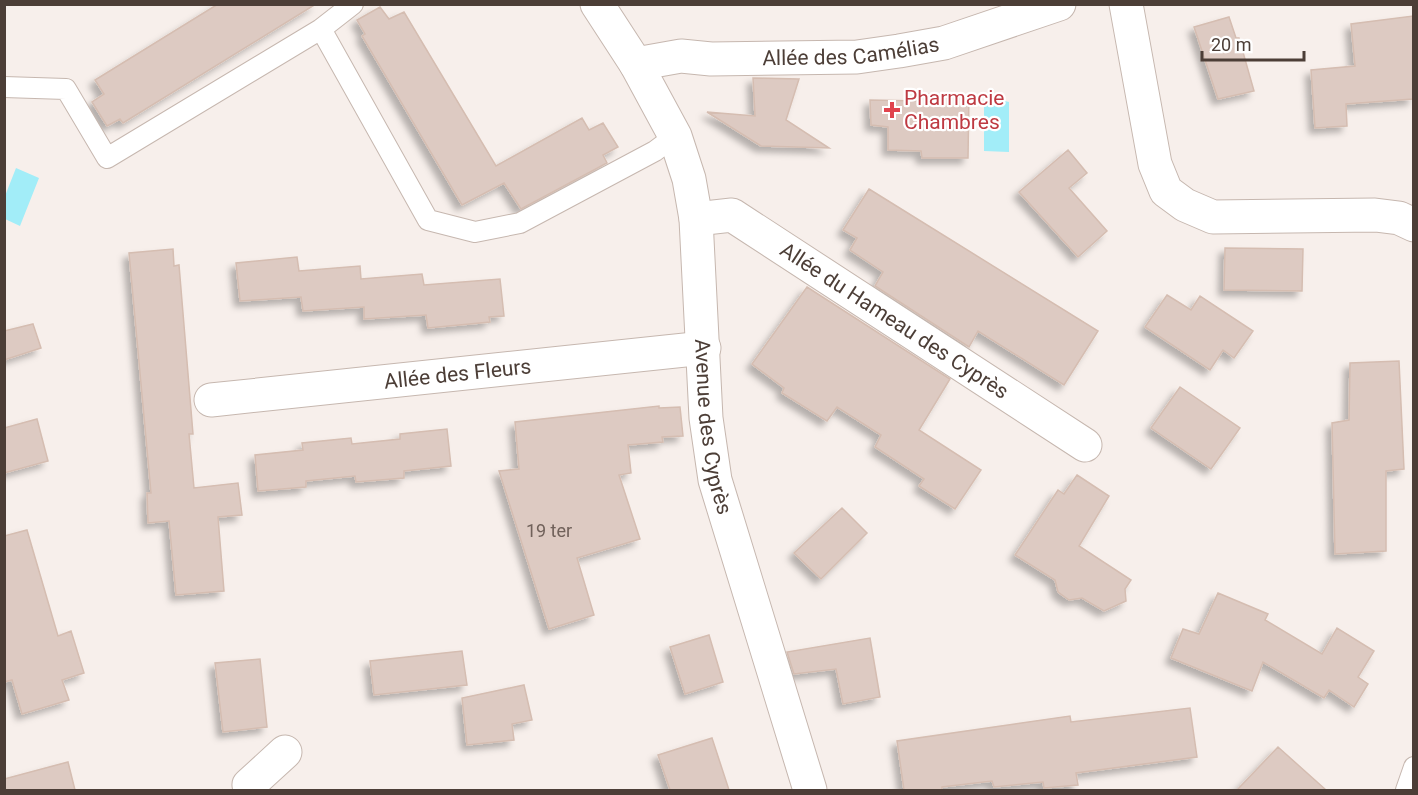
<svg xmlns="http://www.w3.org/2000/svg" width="1418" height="795" font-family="Roboto,sans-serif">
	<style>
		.water { fill: #a2edf8 }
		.building { fill: #ddcac2; stroke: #d5bdb1; stroke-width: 1.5; filter: url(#shadow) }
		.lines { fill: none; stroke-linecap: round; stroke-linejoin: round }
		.service-casing { stroke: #c6b7af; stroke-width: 22 }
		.minor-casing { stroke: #c6b7af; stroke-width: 35 }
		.service { stroke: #fff; stroke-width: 20 }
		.minor { stroke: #fff; stroke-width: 33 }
		.health-dot { fill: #e0444e; stroke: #fff; stroke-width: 2 }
		.labels { text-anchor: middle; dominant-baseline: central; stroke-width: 4.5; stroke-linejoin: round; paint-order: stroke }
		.number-label { font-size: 18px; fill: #70615a }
		.street-label { font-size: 21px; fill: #4c3e37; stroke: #fff }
		.health-label { font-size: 21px; fill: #be3a42; stroke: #fff; text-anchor: start }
	</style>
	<defs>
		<filter id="shadow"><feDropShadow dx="-5.5" dy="5.5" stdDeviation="3" flood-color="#0004"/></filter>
	</defs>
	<rect width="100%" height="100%" fill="#f7efeb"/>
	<!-- water -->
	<path class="water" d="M 1005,96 L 1005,101 L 1009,102 L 1009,152 L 984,151 L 984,103 L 989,102 L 989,97 Z
		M 16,168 L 39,178 L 20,226 L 5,219 L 5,196 Z"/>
	<!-- building -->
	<path class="building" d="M 218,4 L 316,4 L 123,123 L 120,119 L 107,126 L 92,102 L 104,94 L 95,80 Z
		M 380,7 L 389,19 L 404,12 L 496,166 L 582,118 L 589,130 L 603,123 L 618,147 L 603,155 L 607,163 L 521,209 L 504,183 L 462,205 L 362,36 L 365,34 L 357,20 Z
		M 1413,16 L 1413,99 L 1346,104 L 1347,126 L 1315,128 L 1311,70 L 1355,66 L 1351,24 Z
		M 1229,17 L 1236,38 L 1239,38 L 1254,91 L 1218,99 L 1194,27 Z
		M 753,78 L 799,79 L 786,120 L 829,148 L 761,146 L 707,112 L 755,116 Z
		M 923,94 L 969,96 L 968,158 L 922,158 L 921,151 L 888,150 L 888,127 L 871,125 L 870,100 L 922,101 Z
		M 1068,150 L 1087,173 L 1069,188 L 1107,231 L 1078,257 L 1019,192 Z
		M 869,189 L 1098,331 L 1064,385 L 978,331 L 969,347 L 875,286 L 883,272 L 850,250 L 857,238 L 843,230 Z
		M 1225,248 L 1303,249 L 1302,291 L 1224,290 Z
		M 173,249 L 174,266 L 179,265 L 193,434 L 189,434 L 194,488 L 238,483 L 242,515 L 218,517 L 224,591 L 176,595 L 169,521 L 148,523 L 147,493 L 151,493 L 129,253 Z
		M 297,257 L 299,271 L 360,266 L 361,279 L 422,274 L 424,285 L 500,279 L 504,316 L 489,317 L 490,322 L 428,328 L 426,315 L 364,319 L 364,307 L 303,311 L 301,297 L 240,301 L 236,263 Z
		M 807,287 L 950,379 L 919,430 L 981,470 L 955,509 L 919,486 L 924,479 L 875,447 L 881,435 L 837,407 L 827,421 L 782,393 L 784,388 L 752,364 Z
		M 1167,295 L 1191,310 L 1200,296 L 1253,331 L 1234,358 L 1223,350 L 1210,370 L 1145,327 Z
		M 33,324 L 41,348 L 4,360 L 4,331 Z
		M 1399,361 L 1404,469 L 1386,471 L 1386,551 L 1335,554 L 1332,423 L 1349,420 L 1350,363 Z
		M 1180,387 L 1240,428 L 1211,469 L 1151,428 Z
		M 659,406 L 659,408 L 680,407 L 683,436 L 662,437 L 663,442 L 628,445 L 631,473 L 619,475 L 640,539 L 577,558 L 594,615 L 549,629 L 499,471 L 519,469 L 515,422 Z
		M 37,419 L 48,461 L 4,473 L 4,428 Z
		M 447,429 L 451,466 L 404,471 L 404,478 L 356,482 L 355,476 L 306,481 L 306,487 L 258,491 L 255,455 L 303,450 L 302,443 L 351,438 L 352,444 L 400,439 L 400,434 Z
		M 1077,475 L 1109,496 L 1079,546 L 1131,580 L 1125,589 L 1126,601 L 1104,611 L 1082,598 L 1069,600 L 1058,592 L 1055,580 L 1015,555 L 1058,490 L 1064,494 Z
		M 842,508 L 867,533 L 821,579 L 794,553 Z
		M 27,530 L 58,636 L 71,631 L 84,673 L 62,680 L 69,700 L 22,714 L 12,680 L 4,682 L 4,536 Z
		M 1218,593 L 1268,614 L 1265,620 L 1322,654 L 1337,628 L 1374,651 L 1358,677 L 1368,684 L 1354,707 L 1329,690 L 1324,698 L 1263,662 L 1252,691 L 1171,658 L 1183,629 L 1199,634 Z
		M 709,635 L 723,682 L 685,694 L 670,647 Z
		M 870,638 L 880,697 L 843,704 L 836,669 L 794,674 L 787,652 Z
		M 462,651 L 467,685 L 374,695 L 370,661 Z
		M 260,659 L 267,727 L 223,732 L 215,663 Z
		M 524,685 L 532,720 L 512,724 L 514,740 L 467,745 L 462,698 Z
		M 1190,708 L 1197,757 L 1076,773 L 1078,785 L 1044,788 L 1043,782 L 994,787 L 992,781 L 942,787 L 942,790 L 904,790 L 897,741 L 1070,716 L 1071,722 Z
		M 712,738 L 729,790 L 670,790 L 658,755 Z
		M 1278,747 L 1326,790 L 1237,790 Z
		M 68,762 L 75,790 L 4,790 L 4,779 Z"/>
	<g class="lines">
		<defs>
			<path id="service" d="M 353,4 L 321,29 L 428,220 L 475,232 L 520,223 L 655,151 L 675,136
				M 4,87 L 66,89 L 107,158 L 321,29
				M 1406,790 L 1414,767"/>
			<g id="minor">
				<path id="s1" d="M 597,4 L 636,64 L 675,136 L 689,179 L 696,219 L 706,418 L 715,480 L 810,790"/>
				<path d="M 1126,4 L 1155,164 L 1166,191 L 1185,205 L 1213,217 L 1375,215 L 1399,218 L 1414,225"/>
				<path id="s2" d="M 636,64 L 681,56 L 711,59 L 857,57 L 899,51 L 944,43 L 1059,4"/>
				<path id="s3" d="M 696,219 L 732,215 L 1085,445"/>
				<path id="s4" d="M 211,400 L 704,348"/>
				<path d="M 250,790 L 249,785 L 285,752"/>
			</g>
		</defs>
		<!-- service casing -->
		<use href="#service" class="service-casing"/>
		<!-- minor casing -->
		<use href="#minor" class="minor-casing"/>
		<!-- service -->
		<use href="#service" class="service"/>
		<!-- minor -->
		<use href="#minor" class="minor"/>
	</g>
	<!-- markers -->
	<path class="health-dot" d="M889 101h6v6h6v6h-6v6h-6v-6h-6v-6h6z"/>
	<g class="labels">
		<!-- number labels -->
		<g class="number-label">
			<text x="549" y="530">19 ter</text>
		</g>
		<!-- street labels -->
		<g class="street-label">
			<text stroke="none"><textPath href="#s2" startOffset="216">Allée des Camélias</textPath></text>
			<text stroke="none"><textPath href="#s3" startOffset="230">Allée du Hameau des Cyprès</textPath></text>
			<text stroke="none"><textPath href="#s4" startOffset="248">Allée des Fleurs</textPath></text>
			<text stroke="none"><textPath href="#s1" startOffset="448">Avenue des Cyprès</textPath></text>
		</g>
		<!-- health labels -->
		<g class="health-label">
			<text x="904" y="98">Pharmacie<tspan x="904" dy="24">Chambres</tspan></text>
		</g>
	</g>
	<!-- border -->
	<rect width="1418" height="795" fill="none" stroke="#4c3e37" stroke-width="12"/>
	<!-- scale -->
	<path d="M1202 51v9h102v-9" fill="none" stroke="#4c3e37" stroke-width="3"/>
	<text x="1211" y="51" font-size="18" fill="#4c3e37" stroke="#ffffff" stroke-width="4.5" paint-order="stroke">20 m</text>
</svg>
